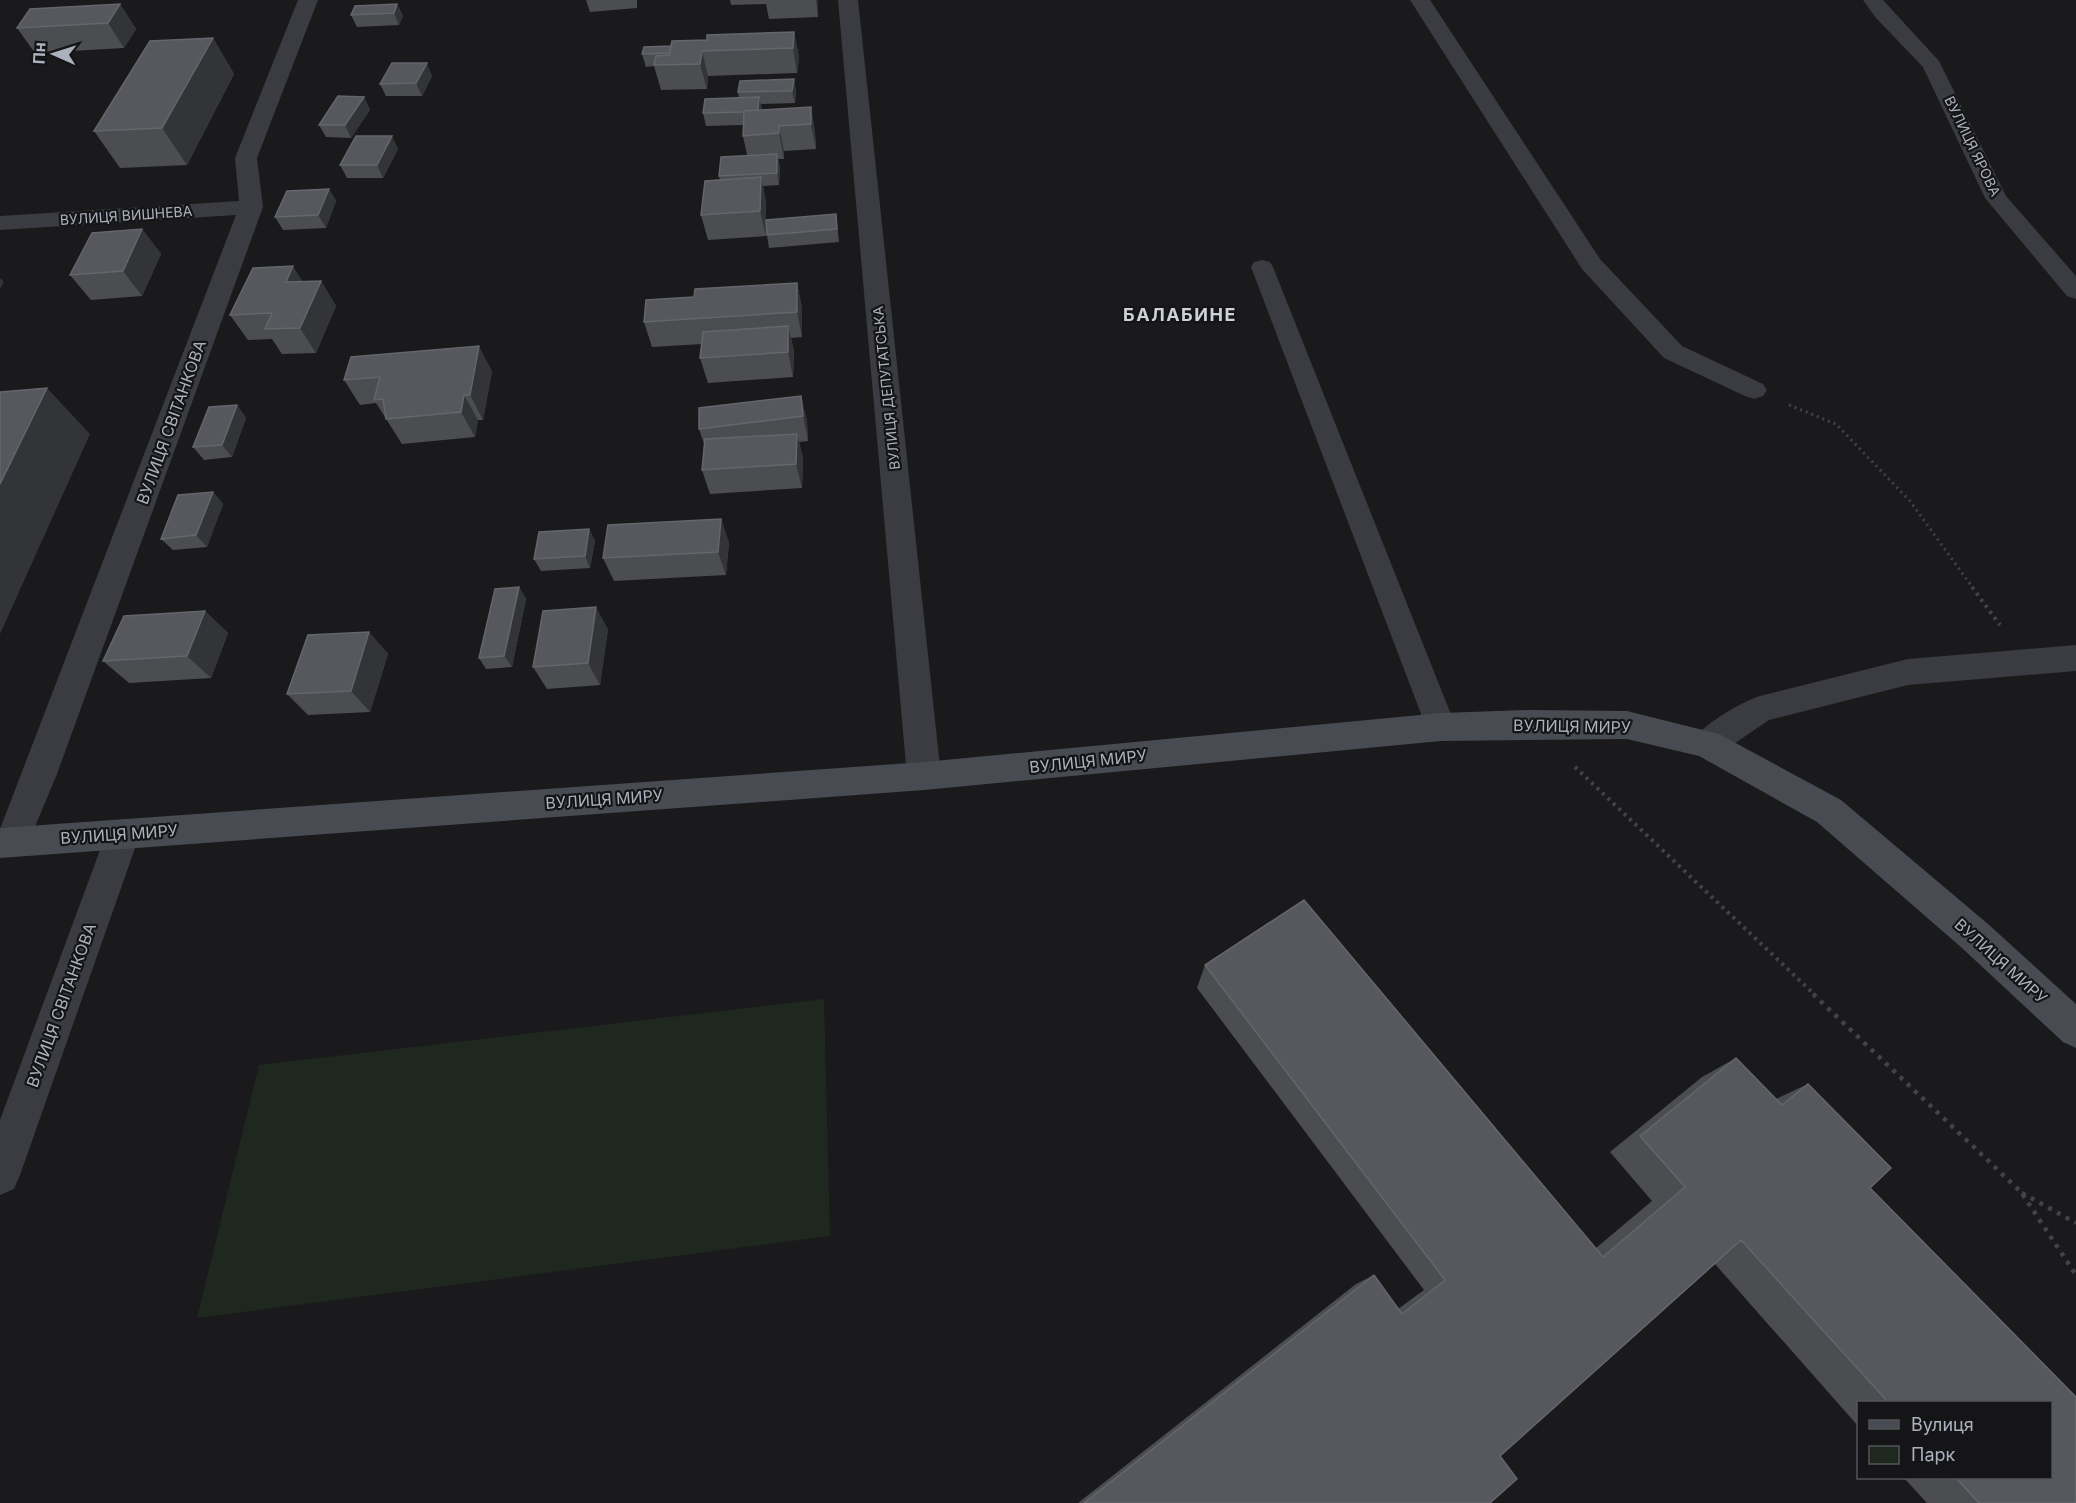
<svg xmlns="http://www.w3.org/2000/svg" width="2076" height="1503" font-family="Inter,sans-serif">
	<style>
		.green { fill: #1f281f }
		.lines { fill: none; stroke-linecap: round; stroke-linejoin: round }
		.path-far2 { stroke: #404349; stroke-width: 3; stroke-dasharray: 2 4; stroke-linecap: butt }
		.path-far1 { stroke: #404349; stroke-width: 4; stroke-dasharray: 3 4.5; stroke-linecap: butt }
		.path { stroke: #404349; stroke-width: 4.5; stroke-dasharray: 4 6; stroke-linecap: butt }
		.lane { fill: #3a3c42; fill-rule: evenodd }
		.street { fill: #3a3c42; fill-rule: evenodd }
		.secondary { fill: #484b52; fill-rule: evenodd }
		.wall { fill: #4b4d51 }
		.shaded-wall { fill: #333437 }
		.building { fill: #56585d; stroke: #63666c; stroke-width: 1.5 }
		.labels { text-anchor: middle; dominant-baseline: central; stroke-width: 4.5; stroke-linejoin: round; paint-order: stroke }
		.far-street-label { font-size: 14px; fill: #abb2bd; stroke: #151517 }
		.street-label { font-size: 16px; fill: #abb2bd; stroke: #151517 }
		.far-district-label { font-size: 18px; font-weight: bold; letter-spacing: 1.5px; fill: #cdd1d8; stroke: #151517 }
	</style>
	<rect width="100%" height="100%" fill="#1a1a1c"/>
	<!-- green -->
	<path class="green" d="M 824,999 L 830,1236 L 197,1318 L 259,1065 Z"/>
	<g class="lines">
		<!-- path-far2 -->
		<path class="path-far2" d="M 1789,405 L 1836,424 L 1910,501 L 1973,588"/>
		<!-- path-far1 -->
		<path class="path-far1" d="M 1972,587 L 2000,625
			M 1575,767 L 1815,995"/>
		<!-- path -->
		<path class="path" d="M 1813,994 L 2021,1192 L 2076,1275
			M 2022,1193 L 2076,1223"/>
		<!-- lane -->
		<path class="lane" d="M 1262,260 L 1270,262 L 1273,267 L 1456,727 L 1451,736 L 1441,739 L 1431,736 L 1426,727 L 1251,267 L 1254,262 Z"/>
		<!-- street -->
		<path class="street" d="M 298,0 L 318,0 L 257,158 L 263,207 L 57,774 L 24,853 L 12,857 L 0,853 L 0,829 L 236,215 L 0,230 L 0,216 L 239,201 L 235,158 Z
			M 838,0 L 858,0 L 941,776 L 936,786 L 924,790 L 912,786 L 907,776 Z
			M 1410,0 L 1430,0 L 1600,259 L 1682,346 L 1763,384 L 1767,390 L 1763,396 L 1754,399 L 1745,396 L 1664,358 L 1582,269 Z
			M 1863,0 L 1883,0 L 1939,61 L 2006,196 L 2076,276 L 2076,299 L 2067,296 L 1985,198 L 1923,67 L 1876,18 Z
			M 2076,645 L 2076,671 L 1908,685 L 1769,720 L 1719,754 L 1707,758 L 1695,754 L 1691,744 C 1699,726 1741,702 1760,696 L 1908,659 Z
			M 123,819 L 135,823 L 140,834 L 20,1175 L 14,1189 L 0,1195 L 0,1120 L 106,834 L 111,823 Z"/>
		<!-- secondary -->
		<path class="secondary" d="M 1529,710 L 1627,711 L 1719,734 L 1841,800 L 1988,924 L 2076,1004 L 2076,1048 L 2063,1042 L 1962,948 L 1817,822 L 1699,756 L 1627,739 L 1441,741 L 924,790 L 0,858 L 0,828 L 924,762 L 1441,713 Z"/>
	</g>
	<!-- wall -->
	<path class="wall" d="M 586,0 L 637,0 L 637,8 L 590,12 Z
		M 730,0 L 818,0 L 818,17 L 769,19 L 766,4 L 731,5 Z
		M 120,4 L 136,29 L 124,48 L 35,53 L 17,28 Z
		M 397,4 L 403,16 L 399,25 L 357,27 L 351,15 Z
		M 794,32 L 799,57 L 797,73 L 708,76 L 707,89 L 661,90 L 654,66 L 646,67 L 642,54 L 671,46 L 707,40 Z
		M 213,38 L 234,74 L 187,165 L 120,168 L 94,131 Z
		M 432,76 L 422,96 L 386,96 L 380,84 Z
		M 794,79 L 796,92 L 795,103 L 761,104 L 762,110 L 811,107 L 815,132 L 816,149 L 784,151 L 784,159 L 778,159 L 780,167 L 779,185 L 763,186 L 766,202 L 766,236 L 708,240 L 701,215 L 720,180 L 719,176 L 747,155 L 743,136 L 743,125 L 706,126 L 703,113 L 739,98 L 738,92 Z
		M 364,97 L 370,110 L 351,138 L 326,137 L 319,125 Z
		M 398,149 L 383,178 L 347,178 L 340,165 Z
		M 329,189 L 336,201 L 326,228 L 283,230 L 275,217 Z
		M 836,214 L 839,242 L 769,248 L 767,235 Z
		M 142,229 L 161,254 L 142,296 L 91,300 L 70,275 Z
		M 303,281 L 321,281 L 336,306 L 316,353 L 282,354 L 272,339 L 248,340 L 230,315 Z
		M 797,283 L 802,308 L 802,337 L 791,338 L 794,351 L 793,377 L 708,383 L 700,358 L 702,344 L 652,347 L 644,322 Z
		M 351,357 L 492,371 L 483,420 L 478,420 L 475,437 L 402,444 L 376,403 L 360,405 L 344,380 Z
		M 801,396 L 807,421 L 808,441 L 799,442 L 803,458 L 802,488 L 710,494 L 702,470 L 704,444 L 699,429 Z
		M 237,405 L 246,418 L 232,457 L 204,460 L 193,447 Z
		M 213,492 L 223,504 L 207,547 L 173,550 L 161,539 Z
		M 721,519 L 729,543 L 726,575 L 614,581 L 603,558 Z
		M 589,529 L 595,541 L 590,568 L 541,571 L 534,559 Z
		M 519,587 L 526,599 L 512,667 L 486,669 L 479,658 Z
		M 205,611 L 228,633 L 211,678 L 129,683 L 103,661 Z
		M 608,629 L 600,685 L 547,689 L 533,667 Z
		M 369,632 L 388,654 L 370,712 L 308,715 L 287,694 Z
		M 1304,900 L 1596,1248 L 1652,1201 L 1610,1152 L 1702,1077 L 1736,1058 L 1776,1099 L 1808,1084 L 1891,1168 L 1870,1188 L 2076,1397 L 2076,1503 L 1927,1503 L 1904,1478 L 2050,1478 L 2050,1402 L 1858,1402 L 1858,1426 L 1715,1264 L 1500,1456 L 1517,1479 L 1490,1503 L 1078,1503 L 1356,1284 L 1374,1275 L 1398,1309 L 1424,1290 L 1197,988 L 1205,965 Z"/>
	<!-- shaded-wall -->
	<path class="shaded-wall" d="M 816,0 L 818,0 L 818,17 Z
		M 120,4 L 136,29 L 124,48 L 108,23 Z
		M 397,4 L 403,16 L 399,25 L 394,13 Z
		M 794,32 L 799,57 L 797,73 L 793,48 Z
		M 213,38 L 234,74 L 187,165 L 162,128 Z
		M 702,51 L 708,76 L 707,89 L 700,64 Z
		M 427,63 L 432,76 L 422,96 L 416,83 Z
		M 794,79 L 796,92 L 795,103 L 792,91 Z
		M 364,97 L 370,110 L 351,138 L 345,125 Z
		M 759,97 L 762,110 L 758,111 Z
		M 811,107 L 815,132 L 816,149 L 811,124 Z
		M 779,126 L 784,151 L 784,159 L 779,133 Z
		M 392,136 L 398,149 L 383,178 L 377,165 Z
		M 777,154 L 780,167 L 779,185 L 777,173 Z
		M 761,177 L 766,202 L 766,236 L 760,211 Z
		M 329,189 L 336,201 L 326,228 L 318,215 Z
		M 142,229 L 161,254 L 142,296 L 123,271 Z
		M 293,266 L 309,292 L 286,282 Z
		M 0,278 L 4,282 L 0,289 Z
		M 321,281 L 336,306 L 316,353 L 300,328 Z
		M 797,283 L 802,308 L 802,337 L 797,312 Z
		M 788,326 L 794,351 L 793,377 L 788,352 Z
		M 479,346 L 492,371 L 483,420 L 470,395 Z
		M 47,388 L 90,434 L 0,634 L 0,484 Z
		M 464,395 L 478,420 L 475,437 L 461,412 Z
		M 801,396 L 807,421 L 808,441 L 803,416 Z
		M 237,405 L 246,418 L 232,457 L 222,445 Z
		M 797,434 L 803,458 L 802,488 L 796,464 Z
		M 213,492 L 223,504 L 207,547 L 196,535 Z
		M 721,519 L 729,543 L 726,575 L 718,552 Z
		M 589,529 L 595,541 L 590,568 L 585,556 Z
		M 519,587 L 526,599 L 512,667 L 504,656 Z
		M 596,607 L 608,629 L 600,685 L 588,663 Z
		M 205,611 L 228,633 L 211,678 L 187,656 Z
		M 369,632 L 388,654 L 370,712 L 351,691 Z"/>
	<!-- building -->
	<path class="building" d="M 120,4 L 108,23 L 17,28 L 30,9 Z
		M 397,4 L 394,13 L 351,15 L 355,6 Z
		M 794,32 L 793,48 L 702,51 L 700,64 L 654,65 L 656,56 L 669,55 L 672,41 L 707,40 L 707,35 Z
		M 213,38 L 162,128 L 94,131 L 150,41 Z
		M 671,46 L 670,53 L 642,54 L 644,47 Z
		M 392,63 L 427,63 L 416,83 L 380,84 Z
		M 794,79 L 792,91 L 738,92 L 740,81 Z
		M 338,96 L 364,97 L 345,125 L 319,125 Z
		M 759,97 L 758,110 L 744,111 L 744,112 L 703,113 L 705,99 Z
		M 811,107 L 811,124 L 779,126 L 779,133 L 743,136 L 744,111 Z
		M 356,136 L 392,136 L 377,165 L 340,165 Z
		M 777,154 L 777,173 L 719,176 L 721,157 Z
		M 761,177 L 760,211 L 701,215 L 705,181 Z
		M 329,189 L 318,215 L 275,217 L 287,191 Z
		M 836,214 L 837,229 L 767,235 L 766,220 Z
		M 142,229 L 123,271 L 70,275 L 92,233 Z
		M 293,266 L 286,282 L 321,281 L 300,328 L 265,329 L 272,313 L 230,315 L 253,268 Z
		M 797,283 L 797,312 L 644,322 L 646,300 L 694,297 L 695,289 Z
		M 788,326 L 788,352 L 700,358 L 703,332 Z
		M 479,346 L 470,395 L 464,395 L 461,412 L 386,419 L 383,399 L 374,400 L 380,377 L 344,380 L 351,357 Z
		M 47,388 L 0,484 L 0,392 Z
		M 801,396 L 803,416 L 699,429 L 699,408 Z
		M 237,405 L 222,445 L 193,447 L 209,407 Z
		M 797,434 L 796,464 L 702,470 L 705,439 Z
		M 213,492 L 196,535 L 161,539 L 178,495 Z
		M 721,519 L 718,552 L 603,558 L 608,525 Z
		M 589,529 L 585,556 L 534,559 L 539,532 Z
		M 519,587 L 504,656 L 479,658 L 495,589 Z
		M 596,607 L 588,663 L 533,667 L 543,611 Z
		M 205,611 L 187,656 L 103,661 L 124,616 Z
		M 369,632 L 351,691 L 287,694 L 308,635 Z
		M 1304,900 L 1603,1257 L 1685,1187 L 1640,1136 L 1736,1058 L 1782,1105 L 1808,1084 L 1891,1168 L 1870,1188 L 2076,1397 L 2076,1503 L 1979,1503 L 1956,1478 L 2050,1478 L 2050,1402 L 1888,1402 L 1741,1240 L 1500,1456 L 1517,1479 L 1490,1503 L 1084,1503 L 1374,1275 L 1402,1314 L 1445,1280 L 1205,965 Z"/>
	<g class="labels">
		<!-- far-street labels -->
		<g class="far-street-label">
			<text transform="translate(1973 146) rotate(64)">ВУЛИЦЯ ЯРОВА</text>
			<text transform="translate(126 215) rotate(-4)">ВУЛИЦЯ ВИШНЕВА</text>
			<text transform="translate(886 388) rotate(-96)">ВУЛИЦЯ ДЕПУТАТСЬКА</text>
		</g>
		<!-- street labels -->
		<g class="street-label">
			<text transform="translate(171 422) rotate(-70)">ВУЛИЦЯ СВІТАНКОВА</text>
			<text transform="translate(1572 726) rotate(1)">ВУЛИЦЯ МИРУ</text>
			<text transform="translate(1088 761) rotate(-6)">ВУЛИЦЯ МИРУ</text>
			<text transform="translate(604 799) rotate(-4)">ВУЛИЦЯ МИРУ</text>
			<text transform="translate(119 834) rotate(-4)">ВУЛИЦЯ МИРУ</text>
			<text transform="translate(2001 961) rotate(42)">ВУЛИЦЯ МИРУ</text>
			<text transform="translate(61 1005) rotate(-70)">ВУЛИЦЯ СВІТАНКОВА</text>
		</g>
		<!-- far-district labels -->
		<g class="far-district-label">
			<text x="1180" y="314">БАЛАБИНЕ</text>
		</g>
	</g>
	<!-- legend -->
	<rect x="1857" y="1401" width="195" height="78" fill="#151517" stroke="#515459" stroke-width="1.5"/>
	<rect x="1869" y="1420" width="30" height="9" fill="#484b52" stroke="#515459" stroke-width="1.5"/>
	<text x="1911" y="1431" font-size="18" fill="#abb2bd">Вулиця</text>
	<rect x="1869" y="1446" width="30" height="18" fill="#1f281f" stroke="#515459" stroke-width="1.5"/>
	<text x="1911" y="1461" font-size="18" fill="#abb2bd">Парк</text>
	<!-- north arrow -->
	<g transform="translate(54 54) rotate(273)" stroke="#151517" stroke-width="4.5" paint-order="stroke">
	<path d="M0-4.5L10 22L0 15L-10 22Z" fill="#abb2bd"/>
	<text y="-9" font-size="16" font-weight="bold" text-anchor="middle" fill="#abb2bd">Пн</text>
	</g>
</svg>
